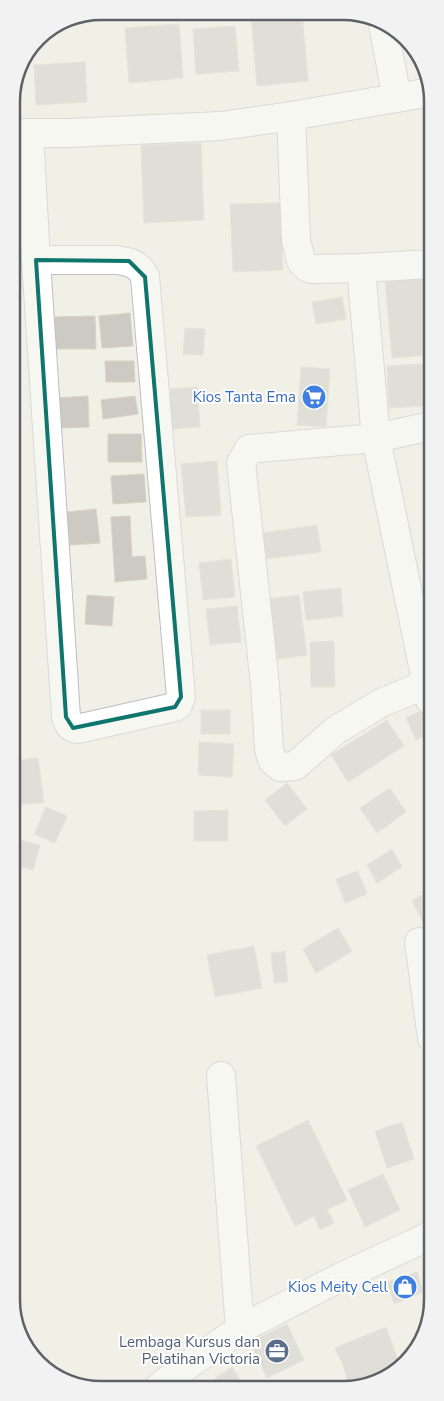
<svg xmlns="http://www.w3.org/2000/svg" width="444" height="1401" font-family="'Nunito Sans',sans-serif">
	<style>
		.building { fill: #cdcac4; stroke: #d7d3c5 }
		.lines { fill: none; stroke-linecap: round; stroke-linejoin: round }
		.minor-casing { stroke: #bbbec3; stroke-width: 30 }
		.minor { stroke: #fff; stroke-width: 28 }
		.marked { fill: none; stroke: #0f766e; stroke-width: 4; stroke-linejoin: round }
		.labels { text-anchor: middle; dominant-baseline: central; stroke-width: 4; stroke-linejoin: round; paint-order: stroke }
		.shop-label { font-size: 15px; fill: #366cbe; stroke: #fff; text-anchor: end }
		.service-label { font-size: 15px; fill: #4e5e75; stroke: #fff; text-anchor: end }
		.rim { fill: none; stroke: #5e6268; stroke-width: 2.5 }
	</style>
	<rect width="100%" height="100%" fill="#f1f0e7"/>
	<!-- building -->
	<path class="building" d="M 294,13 L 302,13 L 308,81 L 257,86 L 251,16 Z
		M 179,24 L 183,78 L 129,83 L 125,28 Z
		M 235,26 L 239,71 L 196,74 L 193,29 Z
		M 391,29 L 407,38 L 409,43 L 403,47 Z
		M 85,62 L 87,102 L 36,105 L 34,65 Z
		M 201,143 L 204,220 L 144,223 L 141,145 Z
		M 281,203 L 283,270 L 233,272 L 230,204 Z
		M 431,276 L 431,355 L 392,358 L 385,281 Z
		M 342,297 L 346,319 L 316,324 L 312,302 Z
		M 130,313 L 133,346 L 102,348 L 99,316 Z
		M 95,316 L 96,349 L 53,349 L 53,317 Z
		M 185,328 L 205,329 L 203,355 L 183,354 Z
		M 105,361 L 134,361 L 135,382 L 106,382 Z
		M 423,364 L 426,406 L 389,408 L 387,366 Z
		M 301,367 L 330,369 L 326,427 L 297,425 Z
		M 197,387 L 200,427 L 172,429 L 170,389 Z
		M 88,396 L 89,427 L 58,428 L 56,398 Z
		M 135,396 L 138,414 L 103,419 L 101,400 Z
		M 108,434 L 141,434 L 142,462 L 108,462 Z
		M 217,461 L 221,515 L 186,517 L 181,464 Z
		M 144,474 L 146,502 L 113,504 L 111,476 Z
		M 96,509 L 100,543 L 70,545 L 67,512 Z
		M 130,516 L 132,557 L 145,556 L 147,579 L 115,582 L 111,517 Z
		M 317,525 L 321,552 L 265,559 L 262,533 Z
		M 231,559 L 235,597 L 203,600 L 199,563 Z
		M 341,588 L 343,616 L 306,620 L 303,592 Z
		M 87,595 L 114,597 L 112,626 L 85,624 Z
		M 299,595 L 307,655 L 277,659 L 268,599 Z
		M 237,606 L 241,642 L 210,645 L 206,609 Z
		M 334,641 L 335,687 L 311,687 L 310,642 Z
		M 431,706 L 432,733 L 416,740 L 406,718 Z
		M 201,710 L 230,710 L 230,734 L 201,734 Z
		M 387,720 L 404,746 L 348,782 L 331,755 Z
		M 199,742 L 234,744 L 232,777 L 198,775 Z
		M 38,758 L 44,802 L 12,806 L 12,761 Z
		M 287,783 L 307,809 L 285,826 L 265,800 Z
		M 390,788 L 406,812 L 377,833 L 360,808 Z
		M 46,807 L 67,816 L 55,843 L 34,834 Z
		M 228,810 L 228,841 L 194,841 L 194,811 Z
		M 12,838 L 40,845 L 33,870 L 12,864 Z
		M 392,849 L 402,867 L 377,883 L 367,865 Z
		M 358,871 L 367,894 L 345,903 L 336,879 Z
		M 432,890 L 432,928 L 427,930 L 412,900 Z
		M 338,928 L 352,951 L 316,973 L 303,949 Z
		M 254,946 L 262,988 L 215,997 L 207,955 Z
		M 285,951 L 288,982 L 274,983 L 271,953 Z
		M 308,1120 L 347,1200 L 327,1210 L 334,1223 L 320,1230 L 314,1216 L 295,1226 L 256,1146 Z
		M 402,1122 L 414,1159 L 387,1168 L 375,1131 Z
		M 383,1174 L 400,1210 L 365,1227 L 348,1190 Z
		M 417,1272 L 423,1292 L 394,1304 L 387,1282 Z
		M 287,1324 L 304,1360 L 267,1378 L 250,1342 Z
		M 386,1327 L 400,1365 L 360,1388 L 350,1388 L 343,1365 L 335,1348 Z
		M 232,1367 L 245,1388 L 201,1388 Z"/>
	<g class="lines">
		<defs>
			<path id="minor" d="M 383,25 L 397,98
				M 291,116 L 296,240 L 301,261 L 308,268 L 313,269 L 361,268 L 376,438 L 430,700
				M 12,133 L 68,133 L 221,126 L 291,116 L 431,92
				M 29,133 L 36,260 L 66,717 C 68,724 70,728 77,729 L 175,707 L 178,705 L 181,697 L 145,277 C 139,264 130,262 117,260 L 36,260
				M 361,268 L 431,264
				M 427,684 L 381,703 L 336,730 L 295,766 L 280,767 L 272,760 L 269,750 L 265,685 L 241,463 L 249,449 L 376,438 L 431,426
				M 419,942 L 432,1038
				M 221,1076 L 240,1329
				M 158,1388 L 175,1374 L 240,1329 L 339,1278 L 432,1235"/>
		</defs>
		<!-- minor casing -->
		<use href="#minor" class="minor-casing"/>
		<!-- minor -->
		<use href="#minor" class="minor"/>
	</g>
	<!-- marked area -->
	<path d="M0 0H444V1401H0ZM 36,260 L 129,261 L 145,277 L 181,697 L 175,707 L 73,728 L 66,717 Z" fill="#f1f0e7" fill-opacity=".55" fill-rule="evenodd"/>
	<path class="marked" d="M 36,260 L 129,261 L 145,277 L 181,697 L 175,707 L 73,728 L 66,717 Z"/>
	<!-- icons -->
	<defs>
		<symbol id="supermarket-disc" viewBox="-11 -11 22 22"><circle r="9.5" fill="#3f7fe0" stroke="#fff"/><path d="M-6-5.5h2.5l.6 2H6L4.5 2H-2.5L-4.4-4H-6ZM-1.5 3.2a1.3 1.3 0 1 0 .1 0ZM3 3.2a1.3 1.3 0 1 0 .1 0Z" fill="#fff"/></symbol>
		<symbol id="shop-disc" viewBox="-11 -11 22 22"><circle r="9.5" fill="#3f7fe0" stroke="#fff"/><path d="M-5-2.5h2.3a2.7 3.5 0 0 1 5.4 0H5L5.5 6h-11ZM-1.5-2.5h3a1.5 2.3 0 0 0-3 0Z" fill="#fff"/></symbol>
		<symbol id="office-disc" viewBox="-11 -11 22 22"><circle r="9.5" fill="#5c6f8a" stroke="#fff"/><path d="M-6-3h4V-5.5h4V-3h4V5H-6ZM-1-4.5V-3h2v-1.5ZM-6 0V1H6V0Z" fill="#fff"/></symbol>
	</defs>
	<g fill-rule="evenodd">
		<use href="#supermarket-disc" x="300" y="383" width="28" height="28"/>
		<use href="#shop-disc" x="391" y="1273" width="28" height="28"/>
		<use href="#office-disc" x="263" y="1337" width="28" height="28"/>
	</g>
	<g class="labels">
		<!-- shop labels -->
		<g class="shop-label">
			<text x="296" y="397">Kios Tanta Ema</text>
			<text x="388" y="1287">Kios Meity Cell</text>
		</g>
		<!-- service labels -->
		<g class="service-label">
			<text x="260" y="1342">Lembaga Kursus dan<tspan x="260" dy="17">Pelatihan Victoria</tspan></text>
		</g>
	</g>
	<!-- crop -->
	<path d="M0 0H444V1401H0ZM101 20H343A81 81 0 0 1 424 101V1300A81 81 0 0 1 343 1381H101A81 81 0 0 1 20 1300V101A81 81 0 0 1 101 20Z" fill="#f2f2f3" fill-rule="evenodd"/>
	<path class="rim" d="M101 20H343A81 81 0 0 1 424 101V1300A81 81 0 0 1 343 1381H101A81 81 0 0 1 20 1300V101A81 81 0 0 1 101 20Z"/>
</svg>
